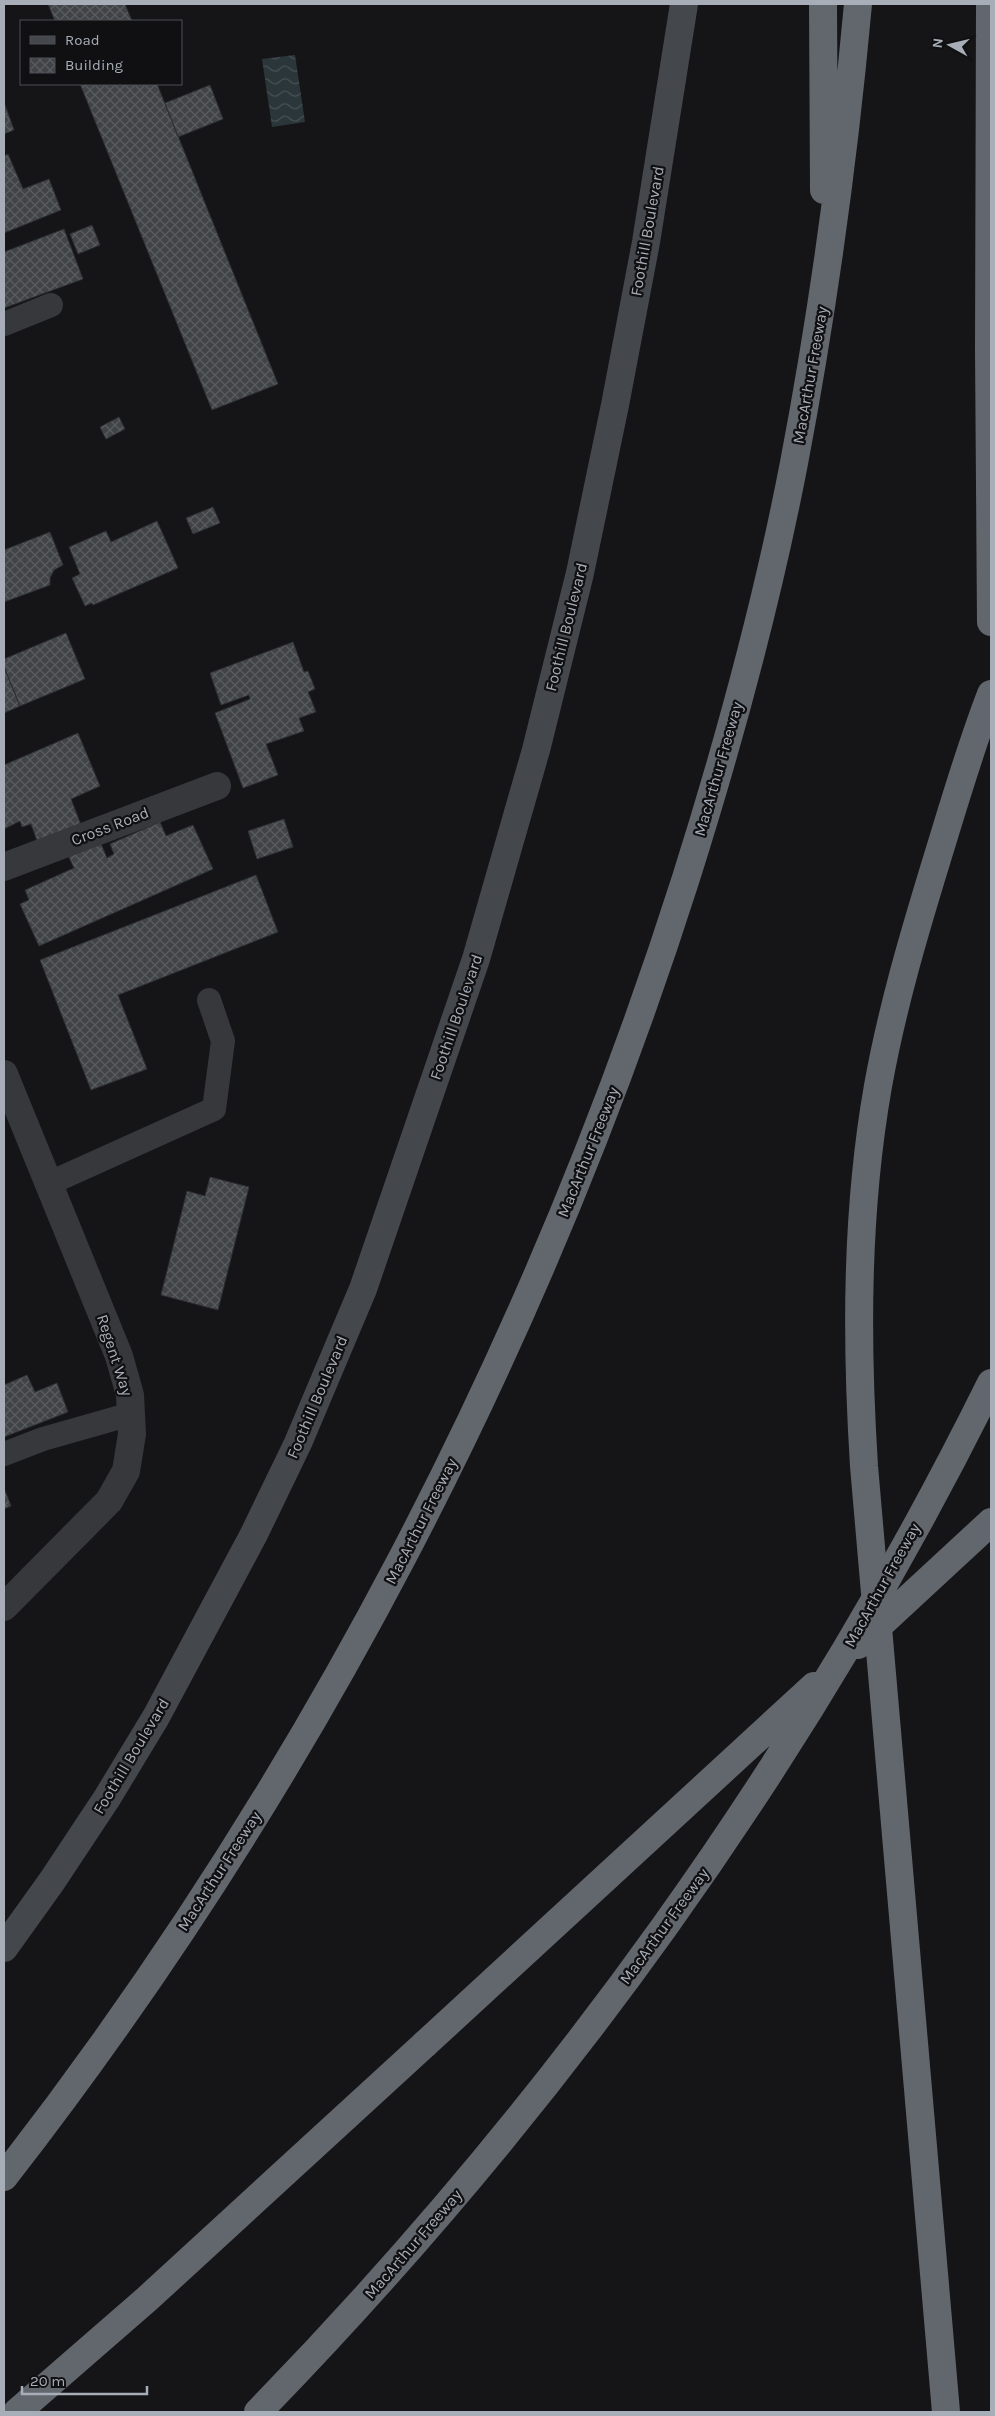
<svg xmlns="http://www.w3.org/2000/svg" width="995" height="2416" font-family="Karla,sans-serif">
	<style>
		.water { fill: url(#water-waves) }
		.building { fill: url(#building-cross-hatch); stroke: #2f3033 }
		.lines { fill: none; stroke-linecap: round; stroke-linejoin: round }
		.service { stroke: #36383c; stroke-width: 24 }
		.minor { stroke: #36383c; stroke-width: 28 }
		.secondary { stroke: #44474c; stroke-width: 28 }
		.motorway { stroke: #62666d; stroke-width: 28 }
		.motorway-bridge { stroke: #62666d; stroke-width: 28 }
		.labels { text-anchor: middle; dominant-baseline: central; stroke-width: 4.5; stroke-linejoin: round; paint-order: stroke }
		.street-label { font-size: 16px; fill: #a7aeb8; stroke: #101012 }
	</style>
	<defs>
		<pattern id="water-waves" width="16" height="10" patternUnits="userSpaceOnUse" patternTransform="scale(1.25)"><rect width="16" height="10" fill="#2b363b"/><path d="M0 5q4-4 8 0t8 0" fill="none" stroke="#475155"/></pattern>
		<pattern id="building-cross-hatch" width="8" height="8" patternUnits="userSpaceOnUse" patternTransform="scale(1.25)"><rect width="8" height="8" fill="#414447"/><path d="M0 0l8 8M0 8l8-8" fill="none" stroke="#5a5c5f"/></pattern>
	</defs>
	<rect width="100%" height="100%" fill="#151517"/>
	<!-- water -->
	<path class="water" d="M 295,55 L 305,122 L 272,127 L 262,59 Z"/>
	<!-- building -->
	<path class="building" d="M 48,4 L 125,4 L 132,21 L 55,21 Z
		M 80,84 L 157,84 L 278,384 L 212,410 Z
		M 210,85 L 223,119 L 178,137 L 165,103 Z
		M 4,102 L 14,130 L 4,134 Z
		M 8,154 L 23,189 L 49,179 L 61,210 L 4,233 L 4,156 Z
		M 92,225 L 100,245 L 78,254 L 70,234 Z
		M 64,229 L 83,279 L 4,308 L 4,252 Z
		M 119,417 L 125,429 L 106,439 L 100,427 Z
		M 213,507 L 220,523 L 193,534 L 186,518 Z
		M 157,521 L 178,568 L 93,605 L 92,603 L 85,606 L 72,578 L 80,574 L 69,547 L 106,531 L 111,542 Z
		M 50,532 L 63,565 L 54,570 L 50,578 L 50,585 L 4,602 L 4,550 Z
		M 66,633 L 85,679 L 20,706 L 4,667 L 4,659 Z
		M 293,642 L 304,672 L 308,671 L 315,689 L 308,692 L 316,712 L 299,718 L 304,731 L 266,744 L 278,775 L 243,788 L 215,713 L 250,699 L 249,695 L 221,705 L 210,673 Z
		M 4,667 L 20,706 L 4,713 Z
		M 78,733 L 100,786 L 71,799 L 81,825 L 38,843 L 31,824 L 22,827 L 20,821 L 4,829 L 4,765 Z
		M 284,819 L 293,847 L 257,859 L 248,831 Z
		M 160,822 L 166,836 L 193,825 L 213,869 L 39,946 L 20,904 L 29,900 L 25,890 L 74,868 L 67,853 L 99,839 L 107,858 L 114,854 L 110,844 Z
		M 256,875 L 278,932 L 118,995 L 147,1069 L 91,1090 L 40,960 Z
		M 210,1177 L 249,1187 L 218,1310 L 161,1295 L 187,1191 L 205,1196 Z
		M 27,1375 L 35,1392 L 57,1383 L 68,1412 L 4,1437 L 4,1385 Z
		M 4,1488 L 11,1506 L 4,1509 Z"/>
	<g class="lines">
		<!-- service -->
		<path class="service" d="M 4,324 L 51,305
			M 50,1183 L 214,1109 L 223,1041 L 209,1000
			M 4,1454 L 43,1439 L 131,1414"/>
		<!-- minor -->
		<path class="minor" d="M 4,867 L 217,786
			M 4,1074 L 119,1356 L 130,1395 L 132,1434 L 126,1471 L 109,1501 L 4,1607"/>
		<!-- secondary -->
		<path class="secondary" d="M 4,1948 L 52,1881 L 107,1798 L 156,1717 L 254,1534 L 298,1443 L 363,1289 L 476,959 L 536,750 L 580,573 L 615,405 L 646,242 L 684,4"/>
		<!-- motorway -->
		<path class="motorway" d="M 823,4 L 824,190
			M 990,4 L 989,350 L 991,622
			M 4,2177 C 306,1789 537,1346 686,878 C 729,742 767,603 794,463 C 823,311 844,158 858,4
			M 17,2412 L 147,2299 L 425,2044
			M 946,2412 L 864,1466 C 856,1339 856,1211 878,1086 C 892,1008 914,934 937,859 C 954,804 970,748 991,694"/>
		<!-- motorway-bridge -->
		<path class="motorway-bridge" d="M 858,1645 L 991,1522
			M 425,2044 L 814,1686
			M 258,2412 C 553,2109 803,1763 991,1383"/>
	</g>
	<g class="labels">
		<!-- street labels -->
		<g class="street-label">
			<text transform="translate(647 231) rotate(-80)">Foothill Boulevard</text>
			<text transform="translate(810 375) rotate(-80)">MacArthur Freeway</text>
			<text transform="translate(566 627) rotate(-76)">Foothill Boulevard</text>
			<text transform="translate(718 769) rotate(-74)">MacArthur Freeway</text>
			<text transform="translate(110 826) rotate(-21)">Cross Road</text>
			<text transform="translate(456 1017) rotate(-71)">Foothill Boulevard</text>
			<text transform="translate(588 1152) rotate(-68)">MacArthur Freeway</text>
			<text transform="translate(115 1355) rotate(72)">Regent Way</text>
			<text transform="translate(317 1397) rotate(-67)">Foothill Boulevard</text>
			<text transform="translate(421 1521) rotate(-63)">MacArthur Freeway</text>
			<text transform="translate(882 1585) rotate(-61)">MacArthur Freeway</text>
			<text transform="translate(131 1756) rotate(-59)">Foothill Boulevard</text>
			<text transform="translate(219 1871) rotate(-57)">MacArthur Freeway</text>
			<text transform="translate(664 1926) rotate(-54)">MacArthur Freeway</text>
			<text transform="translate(413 2244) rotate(-49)">MacArthur Freeway</text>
		</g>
	</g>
	<!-- border -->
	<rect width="995" height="2416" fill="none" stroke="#a7aeb8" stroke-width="10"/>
	<!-- legend -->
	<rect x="20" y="20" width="162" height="65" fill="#101012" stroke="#4c4f54"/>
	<rect x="30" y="36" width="25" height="8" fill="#44474c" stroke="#4c4f54"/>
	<text x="65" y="45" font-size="15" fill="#a7aeb8">Road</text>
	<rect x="30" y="58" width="25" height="15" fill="url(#building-cross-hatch)" stroke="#4c4f54"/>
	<text x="65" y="70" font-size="15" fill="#a7aeb8">Building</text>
	<!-- north arrow -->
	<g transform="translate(950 45) rotate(278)" stroke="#101012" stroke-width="4" paint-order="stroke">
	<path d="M0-4L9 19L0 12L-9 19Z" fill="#a7aeb8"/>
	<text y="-8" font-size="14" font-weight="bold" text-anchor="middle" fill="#a7aeb8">N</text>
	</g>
	<!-- scale -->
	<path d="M22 2386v8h125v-8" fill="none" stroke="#a7aeb8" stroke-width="2.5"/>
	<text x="30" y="2386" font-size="15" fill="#a7aeb8" stroke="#101012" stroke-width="4" paint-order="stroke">20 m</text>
</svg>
